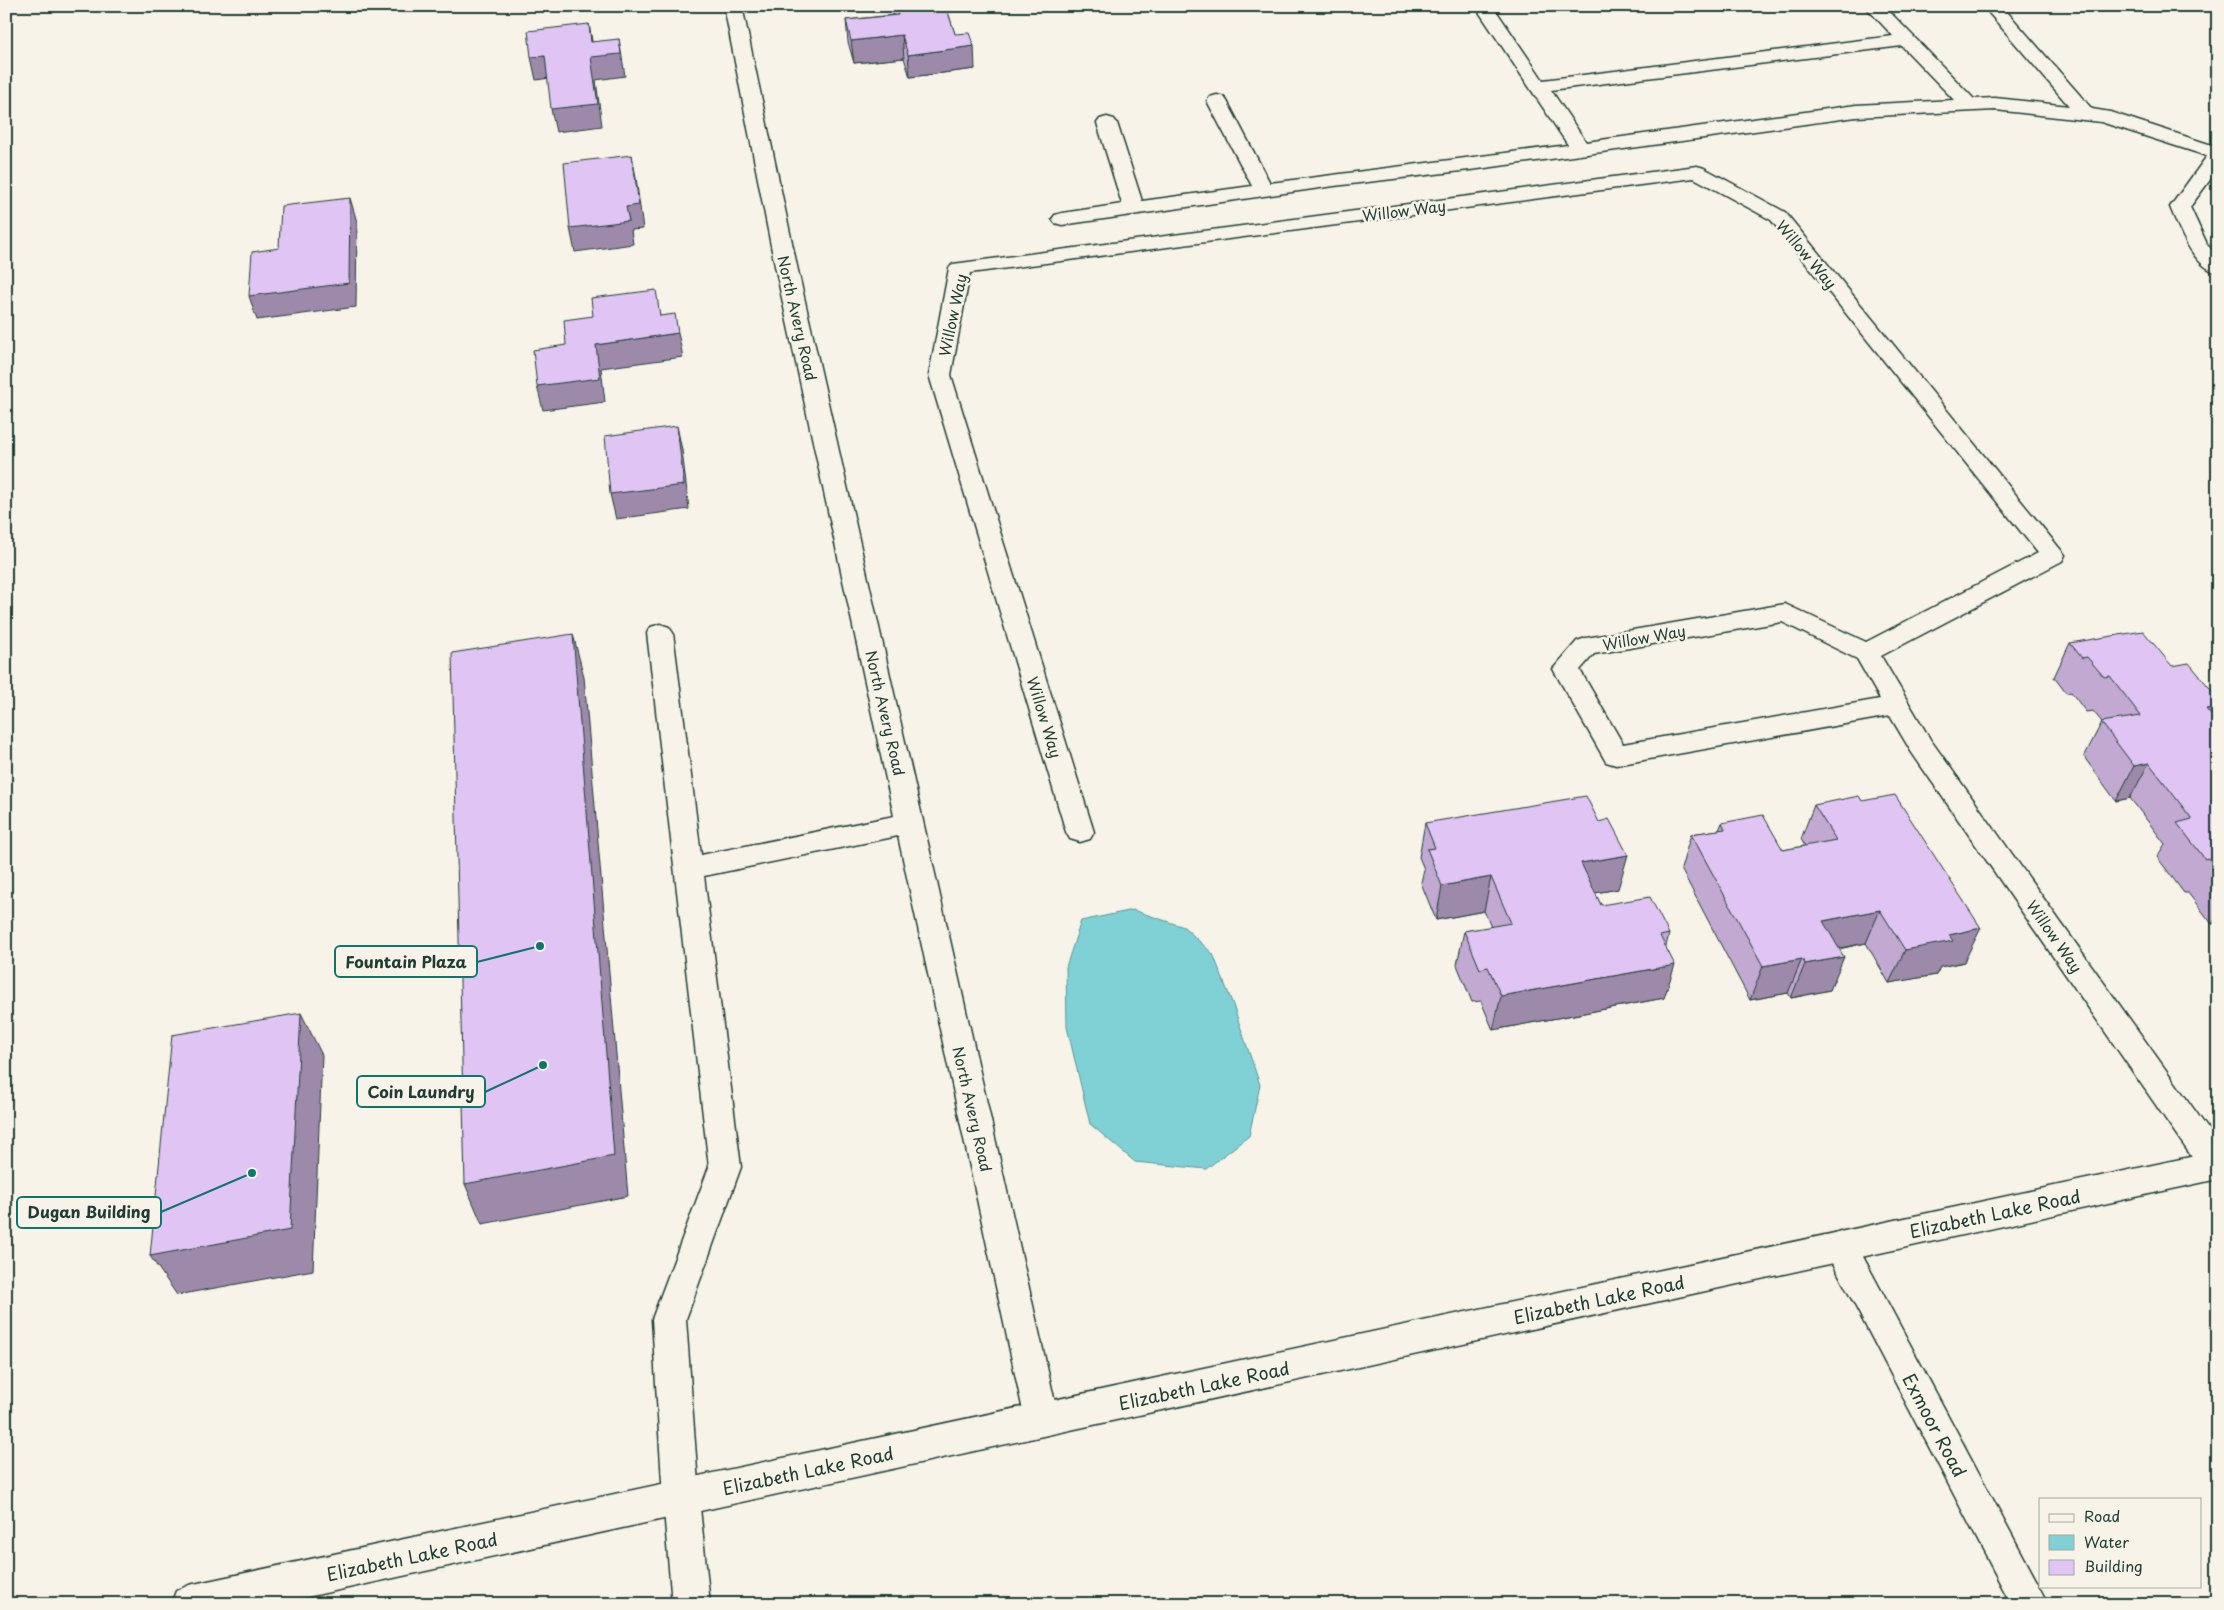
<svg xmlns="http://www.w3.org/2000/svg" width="2224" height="1610" font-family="'Playpen Sans',sans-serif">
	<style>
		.water { fill: #80d1d6; stroke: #599695 }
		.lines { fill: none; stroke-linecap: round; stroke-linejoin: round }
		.minor-casing { stroke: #1f3d34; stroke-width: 3 }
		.major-casing { stroke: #1f3d34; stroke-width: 3 }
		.minor { fill: #f7f3e8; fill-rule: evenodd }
		.major { fill: #f7f3e8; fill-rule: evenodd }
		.wall { fill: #c1a9d2; stroke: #1f3d34 }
		.shaded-wall { fill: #9d8aab; stroke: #1f3d34 }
		.building { fill: #e0c5f4; stroke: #1f3d34 }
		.labels { text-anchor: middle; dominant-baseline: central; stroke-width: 5; stroke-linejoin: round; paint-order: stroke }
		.street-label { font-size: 15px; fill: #1f3d34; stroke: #f7f3e8 }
		.near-street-label { font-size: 18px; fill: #1f3d34; stroke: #f7f3e8 }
		.leader { fill: none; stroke: #0f766e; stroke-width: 2 }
		.callout-dot { fill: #0f766e; stroke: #f7f3e8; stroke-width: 2 }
		.callout { fill: #f7f3e8; stroke: #0f766e; stroke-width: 2 }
		.callout-label { font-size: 16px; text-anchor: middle; font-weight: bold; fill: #1f3d34 }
	</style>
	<rect width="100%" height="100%" fill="#f7f3e8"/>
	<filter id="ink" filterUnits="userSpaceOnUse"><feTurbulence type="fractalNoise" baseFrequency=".02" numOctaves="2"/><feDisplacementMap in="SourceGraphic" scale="10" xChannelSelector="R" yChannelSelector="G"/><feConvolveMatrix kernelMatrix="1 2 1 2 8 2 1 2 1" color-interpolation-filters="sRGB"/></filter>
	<g filter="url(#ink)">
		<!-- water -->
		<path class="water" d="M 1133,910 L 1184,927 L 1213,954 L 1233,1005 L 1260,1085 L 1249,1136 L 1206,1169 L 1135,1162 L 1090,1124 L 1067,1027 L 1066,967 L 1081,921 Z"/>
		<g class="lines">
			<defs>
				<path id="minor" d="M 724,6 L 742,6 L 797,266 L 1059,1420 L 1054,1432 L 1042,1436 L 1030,1432 L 1025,1420 L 898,836 L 704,876 L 741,1167 L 686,1319 L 699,1498 L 710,1604 L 672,1604 L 663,1498 L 652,1319 L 709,1167 L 647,633 L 651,627 L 660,624 L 669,627 L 673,633 L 701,855 L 894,816 L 775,266 Z
					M 1475,6 L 1493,6 L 1543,80 L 1893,36 L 1865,6 L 1884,6 L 1974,99 L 1995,98 L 2069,106 L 1983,6 L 2002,6 L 2092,109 L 2110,112 L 2218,147 L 2218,169 L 2190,207 L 2207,244 L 2218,255 L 2218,273 C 2193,267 2179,228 2170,207 L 2207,156 L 2101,122 L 1995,110 L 1856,117 L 1478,169 L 1334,186 L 1062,225 L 1055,223 L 1052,219 L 1055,215 L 1062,213 L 1122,204 L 1097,123 L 1100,119 L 1107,117 L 1114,119 L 1117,123 L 1142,201 L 1252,186 L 1207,101 L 1210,97 L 1217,95 L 1224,97 L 1227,101 L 1270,183 L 1568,145 ZM 1902,46 L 1954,100 L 1856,105 L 1586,142 L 1551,90 Z
					M 1697,166 L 1704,168 L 1785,212 L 2065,555 L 2062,561 L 1881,656 L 1930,739 L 2218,1143 L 2218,1179 L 2205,1176 L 1912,753 L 1890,716 L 1616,765 L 1606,762 L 1553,669 L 1577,641 L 1586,638 L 1785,604 L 1866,642 L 2038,553 L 1771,220 L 1694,178 L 970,273 L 951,375 L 1094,832 L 1090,839 L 1080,842 L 1070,839 L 1066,832 L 929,375 L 949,268 L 953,264 ZM 1782,622 L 1857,659 L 1880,699 L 1623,744 L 1580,670 L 1594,654 Z
					M 1840,1231 L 1852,1236 L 2049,1604 L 2011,1604 L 1824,1246 L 1828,1236 Z"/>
				<path id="major" d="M 2218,1151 L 2218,1179 L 275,1604 L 171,1604 L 176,1591 L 189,1585 Z"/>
			</defs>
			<!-- minor casing -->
			<use href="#minor" class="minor-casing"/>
			<!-- major casing -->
			<use href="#major" class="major-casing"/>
			<!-- minor -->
			<use href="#minor" class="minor"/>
			<!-- major -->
			<use href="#major" class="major"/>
		</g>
		<!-- wall -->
		<path class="wall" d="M 892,6 L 946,6 L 955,34 L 975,69 L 910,77 L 904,58 L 854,63 L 848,42 L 846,20 L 893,15 Z
			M 2070,643 L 2215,721 L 2218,724 L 2218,923 L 2212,924 L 2188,893 L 2184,893 L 2157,857 L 2165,844 L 2130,798 L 2116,801 L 2084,757 L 2102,722 L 2093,711 L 2086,712 L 2071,692 L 2066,693 L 2054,677 Z
			M 1814,805 L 1964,962 L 1940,967 L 1936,975 L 1889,983 L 1866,943 L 1839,949 L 1830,990 L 1791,998 L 1788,993 L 1750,1000 L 1681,869 L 1691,834 L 1719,830 L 1722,823 L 1783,850 L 1805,846 L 1801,839 Z
			M 1425,823 L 1618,889 L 1595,893 L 1601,905 L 1669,934 L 1666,946 L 1664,998 L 1493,1030 L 1481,1001 L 1472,1002 L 1457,965 L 1464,931 L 1491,927 L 1484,911 L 1436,920 L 1421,883 L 1424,869 L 1419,857 Z"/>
		<!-- shaded-wall -->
		<path class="shaded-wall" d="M 589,24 L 593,46 L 619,39 L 625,76 L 596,80 L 602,126 L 556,132 L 551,109 L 591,57 L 591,42 Z
			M 902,35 L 904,58 L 854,63 L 851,41 Z
			M 974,46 L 975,69 L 910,77 L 908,55 Z
			M 545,56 L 550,78 L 536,80 L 531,57 Z
			M 632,155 L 636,178 L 643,229 L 631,230 L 633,244 L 575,252 L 570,228 L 626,207 Z
			M 350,198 L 357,222 L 356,307 L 257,320 L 249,296 Z
			M 678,333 L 683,357 L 601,368 L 605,402 L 543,410 L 537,386 L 596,345 Z
			M 677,426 L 682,450 L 689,509 L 616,519 L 610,494 Z
			M 573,634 L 584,677 L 628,1196 L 482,1224 L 465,1184 Z
			M 2218,707 L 2218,716 L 2204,740 L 2206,709 Z
			M 2149,763 L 2130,798 L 2116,801 L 2134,766 Z
			M 1628,855 L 1618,889 L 1572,897 L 1581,863 Z
			M 1491,877 L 1484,911 L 1436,920 L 1442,886 Z
			M 1880,910 L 1866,943 L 1809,954 L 1823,921 Z
			M 2218,915 L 2218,923 L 2212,924 Z
			M 1981,928 L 1964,962 L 1940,967 L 1936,975 L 1889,983 L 1905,950 L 1949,935 Z
			M 1844,957 L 1830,990 L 1791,998 L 1805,964 Z
			M 1802,959 L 1788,993 L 1750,1000 L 1763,966 Z
			M 1675,965 L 1664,998 L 1493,1030 L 1501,996 Z
			M 301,1013 L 322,1055 L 313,1270 L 177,1295 L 150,1256 Z"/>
		<!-- building -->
		<path class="building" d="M 895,6 L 946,6 L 955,34 L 969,33 L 974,46 L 908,55 L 902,35 L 851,41 L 846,20 L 898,15 Z
			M 589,24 L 591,42 L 619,39 L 621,54 L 591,57 L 598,104 L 551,109 L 545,56 L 531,57 L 528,31 Z
			M 632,155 L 639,205 L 626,207 L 629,221 L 570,228 L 564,163 Z
			M 350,198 L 349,283 L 249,296 L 252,252 L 279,248 L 281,206 Z
			M 656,290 L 660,316 L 675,314 L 678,333 L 596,345 L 600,378 L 537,386 L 533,350 L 566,345 L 564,320 L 593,316 L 591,298 Z
			M 677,426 L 684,485 L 610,494 L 605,436 Z
			M 2143,631 L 2172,666 L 2189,663 L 2218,698 L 2218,707 L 2206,709 L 2218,724 L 2218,871 L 2208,858 L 2205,859 L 2177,823 L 2192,819 L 2149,763 L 2134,766 L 2101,722 L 2141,716 L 2110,676 L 2104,677 L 2087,657 L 2082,658 L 2070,643 Z
			M 573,634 L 614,1156 L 465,1184 L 452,653 Z
			M 1895,795 L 1981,928 L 1949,935 L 1953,941 L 1905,950 L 1880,910 L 1823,921 L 1844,957 L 1805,964 L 1802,959 L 1763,966 L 1691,834 L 1725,829 L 1722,823 L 1763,815 L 1783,850 L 1836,840 L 1814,805 L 1859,796 L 1862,801 Z
			M 1586,796 L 1599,822 L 1609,819 L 1628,855 L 1581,863 L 1601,905 L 1650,897 L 1669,934 L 1660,936 L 1675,965 L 1501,996 L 1488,967 L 1480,969 L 1464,931 L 1511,923 L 1491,877 L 1442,886 L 1427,849 L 1435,848 L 1425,823 Z
			M 301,1013 L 290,1230 L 150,1256 L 172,1035 Z"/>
	</g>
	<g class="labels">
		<!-- street labels -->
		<g class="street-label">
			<text transform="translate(1404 210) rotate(-7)">Willow Way</text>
			<text transform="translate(1807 254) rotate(50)">Willow Way</text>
			<text transform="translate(952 315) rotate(-78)">Willow Way</text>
			<text transform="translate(798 318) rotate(77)">North Avery Road</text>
			<text transform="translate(1644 637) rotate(-10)">Willow Way</text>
			<text transform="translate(886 713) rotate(77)">North Avery Road</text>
			<text transform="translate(1045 717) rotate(73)">Willow Way</text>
			<text transform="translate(2055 936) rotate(55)">Willow Way</text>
			<text transform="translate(973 1109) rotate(77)">North Avery Road</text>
		</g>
		<!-- near-street labels -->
		<g class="near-street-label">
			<text transform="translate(1995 1213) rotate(-12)">Elizabeth Lake Road</text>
			<text transform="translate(1599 1299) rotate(-12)">Elizabeth Lake Road</text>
			<text transform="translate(1204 1385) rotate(-12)">Elizabeth Lake Road</text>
			<text transform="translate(1935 1425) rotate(62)">Exmoor Road</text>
			<text transform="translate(808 1470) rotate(-12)">Elizabeth Lake Road</text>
			<text transform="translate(412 1556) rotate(-12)">Elizabeth Lake Road</text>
		</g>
	</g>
	<!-- callouts -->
	<path class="leader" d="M540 946L477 962M543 1065L485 1092M252 1173L161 1212"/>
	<g class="callout-dot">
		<circle cx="540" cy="946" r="5"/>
		<circle cx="543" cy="1065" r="5"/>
		<circle cx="252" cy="1173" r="5"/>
	</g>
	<g class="callout">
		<rect x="335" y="946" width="142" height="31" rx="5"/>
		<rect x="357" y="1076" width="128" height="31" rx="5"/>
		<rect x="17" y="1197" width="144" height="31" rx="5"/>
	</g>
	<g class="callout-label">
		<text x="406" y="968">Fountain Plaza</text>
		<text x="421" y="1098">Coin Laundry</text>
		<text x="89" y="1218">Dugan Building</text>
	</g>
	<!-- margin -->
	<rect width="2224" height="1610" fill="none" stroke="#f7f3e8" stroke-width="25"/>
	<rect x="12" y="12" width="2199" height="1585" fill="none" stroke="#1f3d34" stroke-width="2" filter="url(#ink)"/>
	<!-- legend -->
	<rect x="2039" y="1498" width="162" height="90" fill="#f7f3e8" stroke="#a1aaa0"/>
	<rect x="2049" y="1514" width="25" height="8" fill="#f7f3e8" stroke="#a1aaa0"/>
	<text x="2084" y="1522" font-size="15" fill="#1f3d34">Road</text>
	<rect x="2049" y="1535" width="25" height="15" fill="#80d1d6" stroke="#a1aaa0"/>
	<text x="2084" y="1548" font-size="15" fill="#1f3d34">Water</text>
	<rect x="2049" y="1560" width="25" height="15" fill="#e0c5f4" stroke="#a1aaa0"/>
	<text x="2084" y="1572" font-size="15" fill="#1f3d34">Building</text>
</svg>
